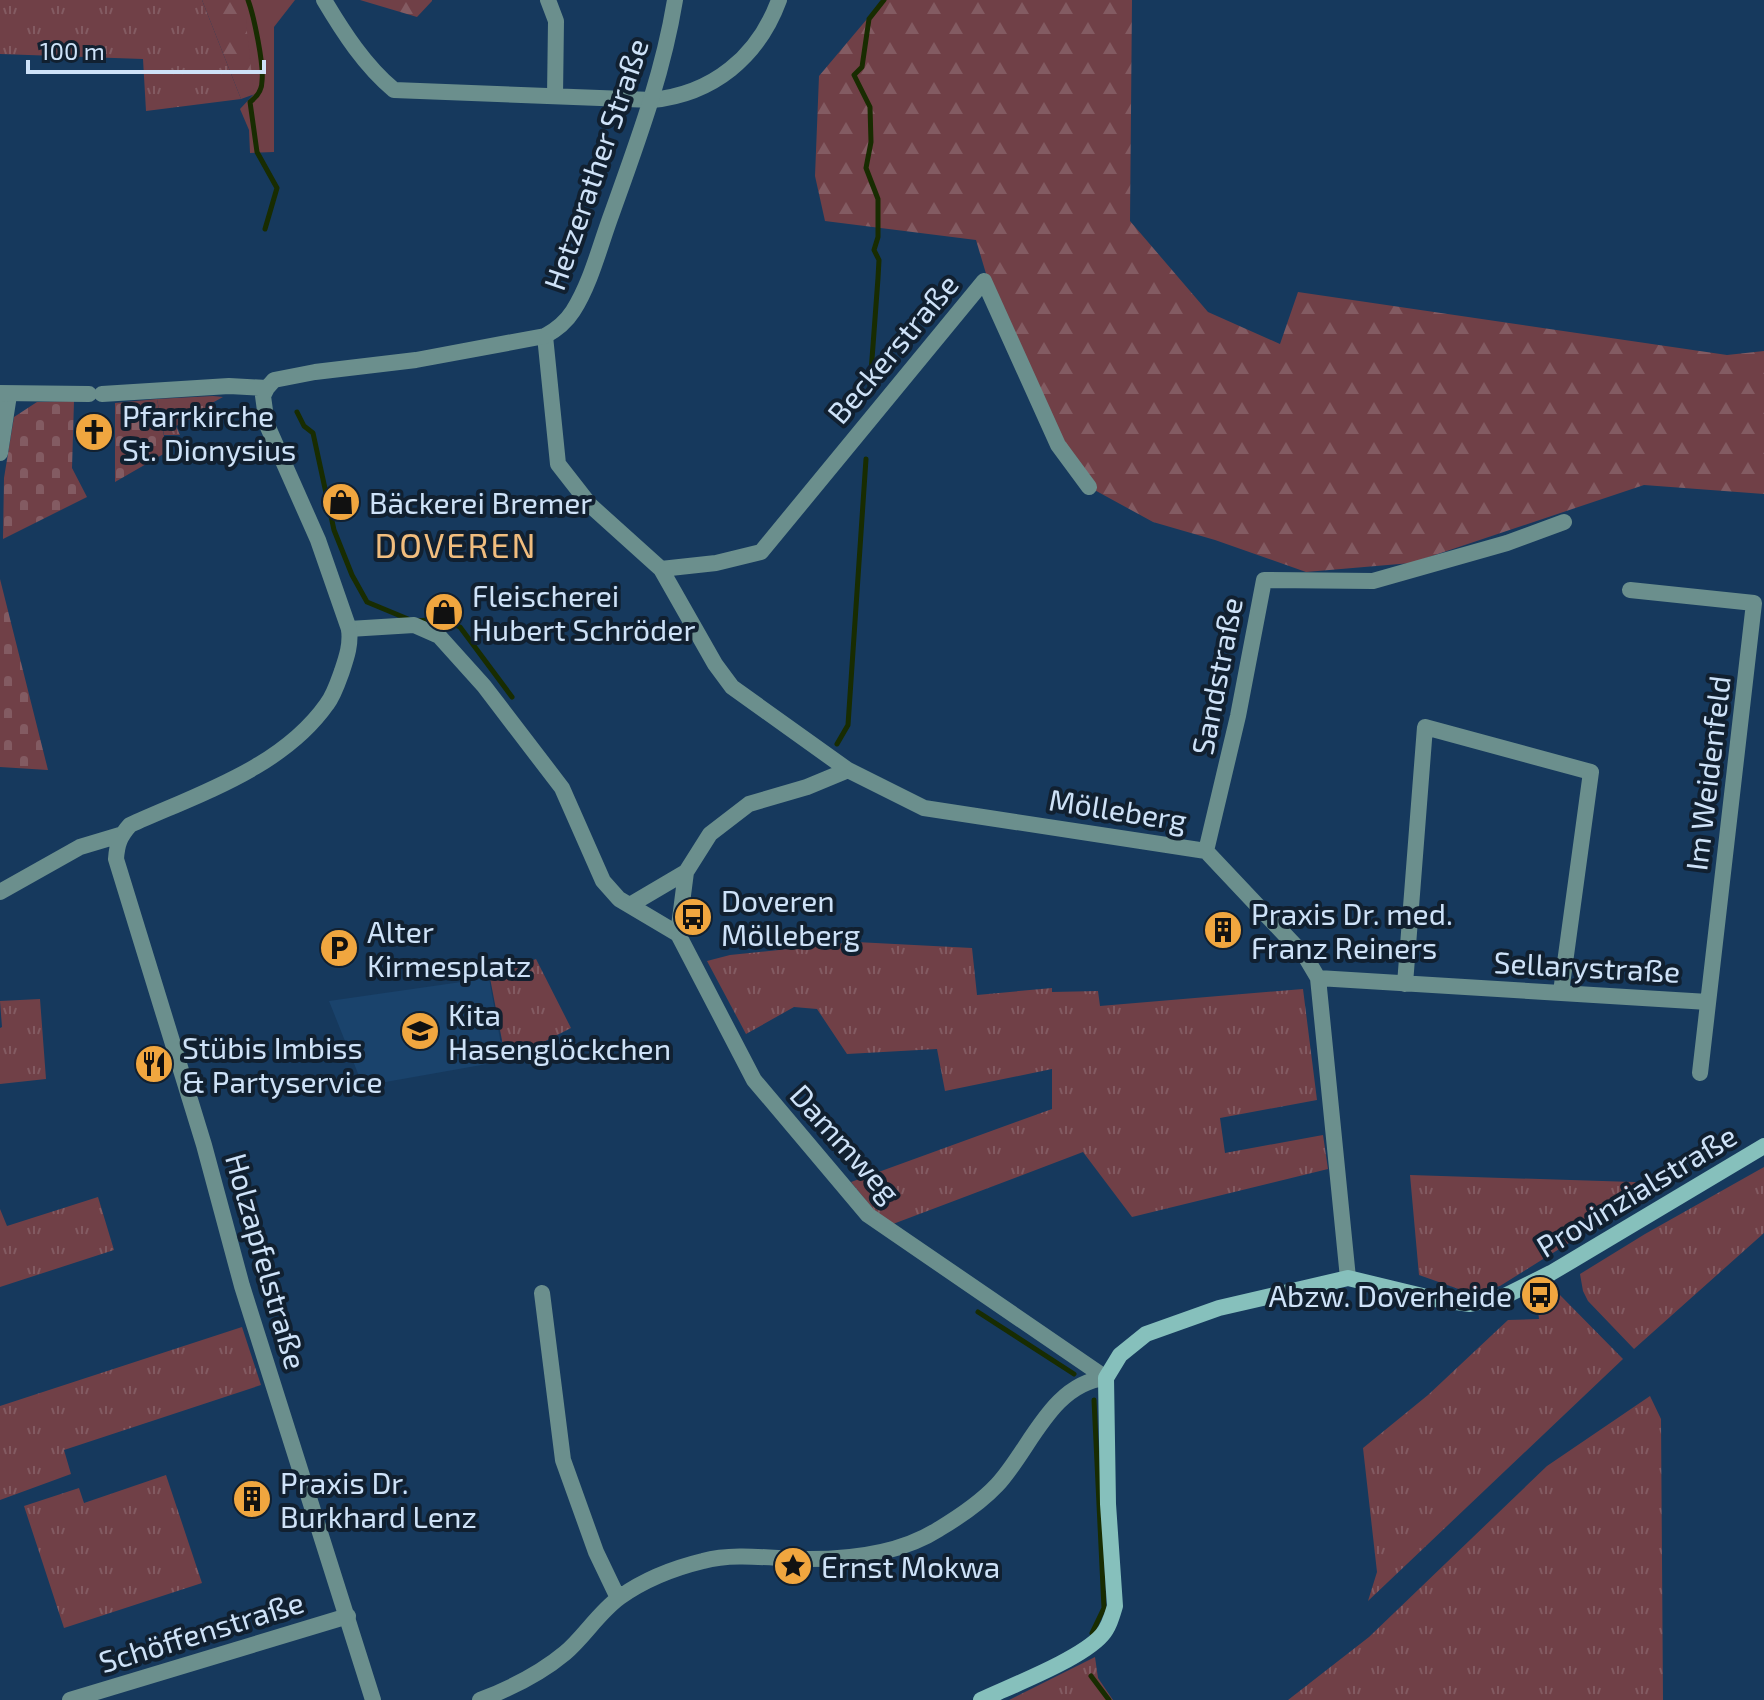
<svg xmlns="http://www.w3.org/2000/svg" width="1764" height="1700" font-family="'Exo 2',sans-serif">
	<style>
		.built { fill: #1a436c }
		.grass { fill: url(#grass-tufts) }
		.forest { fill: url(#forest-firs) }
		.cemetery { fill: url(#cemetery-stones) }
		.park { fill: #704047 }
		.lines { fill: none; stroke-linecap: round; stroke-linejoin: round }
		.stream { stroke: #182c01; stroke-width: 5 }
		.minor { stroke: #6b8f8d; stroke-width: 16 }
		.tertiary { stroke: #6b8f8d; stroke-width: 16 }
		.secondary { stroke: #86c0bc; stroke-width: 16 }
		.labels { text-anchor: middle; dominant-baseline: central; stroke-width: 8; stroke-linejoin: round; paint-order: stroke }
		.street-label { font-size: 30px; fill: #cee2f8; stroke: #112030 }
		.poi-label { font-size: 30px; fill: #cee2f8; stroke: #112030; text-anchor: start }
		.quarter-label { font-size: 34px; letter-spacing: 2px; fill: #f1bd7e; stroke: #112030 }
	</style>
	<defs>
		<pattern id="grass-tufts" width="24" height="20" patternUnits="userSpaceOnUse" patternTransform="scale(2)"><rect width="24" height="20" fill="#704047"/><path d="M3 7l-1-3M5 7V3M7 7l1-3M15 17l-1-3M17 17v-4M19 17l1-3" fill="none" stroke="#835b62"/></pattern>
		<pattern id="forest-firs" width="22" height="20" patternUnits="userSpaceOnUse" patternTransform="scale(2)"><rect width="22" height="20" fill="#704047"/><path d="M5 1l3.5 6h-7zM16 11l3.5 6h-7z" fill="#835b62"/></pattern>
		<pattern id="cemetery-stones" width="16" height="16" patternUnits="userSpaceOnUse" patternTransform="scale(2)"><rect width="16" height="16" fill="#704047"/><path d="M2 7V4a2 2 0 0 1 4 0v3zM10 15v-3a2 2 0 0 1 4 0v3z" fill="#835b62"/></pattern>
	</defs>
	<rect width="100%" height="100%" fill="#16395d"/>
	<!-- built -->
	<path class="built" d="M 489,978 L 504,1061 L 363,1086 L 329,1001 Z"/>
	<!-- grass -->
	<path class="grass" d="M 0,0 L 202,0 L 241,99 L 146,111 L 143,59 L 0,54 Z
		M 213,396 L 223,397 L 212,403 L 214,407 L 176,426 L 180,435 L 164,435 L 157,399 Z
		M 856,942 L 972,948 L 977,995 L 1052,988 L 1052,992 L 1098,991 L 1100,1006 L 1303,989 L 1317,1100 L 1220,1118 L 1225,1153 L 1323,1135 L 1328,1169 L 1132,1217 L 1083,1152 L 893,1224 L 873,1209 L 851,1182 L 1052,1109 L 1052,1069 L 945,1091 L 937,1049 L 847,1054 L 817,1009 L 794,1007 L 746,1034 L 707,961 L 730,955 Z
		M 536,959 L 571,1028 L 506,1061 L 490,978 Z
		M 40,999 L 46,1079 L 0,1084 L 0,1028 L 2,1027 L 0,1001 Z
		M 1764,1167 L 1764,1233 L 1634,1349 L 1588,1301 L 1583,1291 L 1580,1274 L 1645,1234 Z
		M 1410,1175 L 1665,1183 L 1500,1286 L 1467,1292 L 1419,1275 Z
		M 98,1197 L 114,1250 L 0,1287 L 0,1209 L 7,1226 Z
		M 1557,1292 L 1623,1359 L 1368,1601 L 1377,1572 L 1363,1448 L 1428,1395 L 1508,1320 L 1539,1319 L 1538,1310 L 1547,1304 Z
		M 242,1327 L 261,1385 L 64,1450 L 71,1474 L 0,1500 L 0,1406 Z
		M 1650,1396 L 1661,1419 L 1663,1700 L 1288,1700 L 1369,1637 L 1547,1466 Z
		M 166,1475 L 202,1583 L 64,1628 L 24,1506 L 79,1488 L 84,1503 Z
		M 1095,1657 L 1098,1678 L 1113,1700 L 1009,1700 Z"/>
	<!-- forest -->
	<path class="forest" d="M 202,0 L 287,0 L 248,24 L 255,94 L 241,99 Z
		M 360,0 L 432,0 L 432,1 L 417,17 Z
		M 883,0 L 1132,0 L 1130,221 L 1208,312 L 1280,344 L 1298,292 L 1727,355 L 1764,351 L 1764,494 L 1644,485 L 1411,563 L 1306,572 L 1215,540 L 1153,522 L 1089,487 L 1058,445 L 998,314 L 976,240 L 825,221 L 815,176 L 819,76 Z"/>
	<!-- cemetery -->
	<path class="cemetery" d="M 157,399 L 167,452 L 115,482 L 115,403 Z
		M 74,401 L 72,468 L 87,497 L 3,539 L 4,478 L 14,417 L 37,402 Z
		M 0,579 L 48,770 L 0,767 Z"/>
	<!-- park -->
	<path class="park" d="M 246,0 L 295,0 L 274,27 L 274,152 L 250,153 L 249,130 L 240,109 L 254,94 L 246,23 L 250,6 Z"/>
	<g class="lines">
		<!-- stream -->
		<path class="stream" d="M 248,0 C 254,16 264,65 262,81 C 262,91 257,97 250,102 L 257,152 L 277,188 L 265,229
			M 870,386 L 878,278 L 879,260 L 874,250 L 878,237 L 878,199 L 866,168 L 871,142 L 870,107 L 854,75 L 862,67 L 869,19 L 884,0
			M 297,412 L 304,426 L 313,433 L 334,530 L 352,575 L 367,602 L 408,619
			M 417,621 L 438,619 L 460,627 L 512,697
			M 837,744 L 848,725 L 866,459
			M 978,1312 L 1074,1374
			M 1092,1633 L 1104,1608 L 1094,1400
			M 1091,1676 L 1109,1700"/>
		<!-- minor -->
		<path class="minor" d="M 324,0 C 343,32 365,66 394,90 L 652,100 C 713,94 758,57 779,0
			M 548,0 L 556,21 L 555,96
			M 545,336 L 558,464 L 590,505 L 661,569 L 715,664 L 732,687 L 848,770 L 924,808 L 1206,851 L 1305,956 L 1318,978 L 1348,1278
			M 0,453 L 9,395
			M 661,569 L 716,563 L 761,552 L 984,281 L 1058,445 L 1089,487
			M 1630,590 L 1754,603 L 1700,1073
			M 349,629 L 414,625 L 439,636 L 484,686 L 562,788 L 603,881 L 619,899 L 678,934
			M 848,770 L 807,787 L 749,804 L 710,834 L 686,872 L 678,934 L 754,1080 L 868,1215 L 1106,1378
			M 1206,851 L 1238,716 L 1264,580 L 1373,581 L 1507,543 L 1564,522
			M 630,905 L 686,872
			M 1318,978 L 1708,1002
			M 1405,984 L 1425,727 L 1591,772 L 1561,992
			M 542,1293 L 563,1460 L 596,1552 L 618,1598
			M 70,1700 L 348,1616
			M 480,1700 C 509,1689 541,1673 565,1653 C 584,1637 599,1612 620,1597 C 644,1580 674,1568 703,1561 C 732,1553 769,1558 799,1559 C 846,1560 900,1554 939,1529 C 959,1517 981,1502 997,1485 C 1030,1450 1051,1383 1106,1378"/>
		<!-- tertiary -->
		<path class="tertiary" d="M 0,393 L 89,394
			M 102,394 L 229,386 L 267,388
			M 0,892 L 80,847 L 120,835
			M 373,1700 L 242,1286 L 204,1145 L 116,859 C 117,844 120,836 130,825 C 198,794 282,768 327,704 C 334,695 338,682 342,671 C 347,656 351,644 349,629 L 318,540 L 267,425 L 263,396 L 267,388 L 274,380 L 315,372 L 416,360 L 545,336 C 556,330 566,322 573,311 C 591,283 600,245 612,213 C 637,143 663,74 675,0"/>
		<!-- secondary -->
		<path class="secondary" d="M 981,1700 C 1013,1685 1081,1659 1102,1635 C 1109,1627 1112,1616 1115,1606 L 1108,1504 L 1106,1378 L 1120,1355 L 1146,1334 L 1219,1308 L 1348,1278 L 1435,1299 L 1470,1304 L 1505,1296 L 1551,1273 L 1764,1146"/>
	</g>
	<!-- icons -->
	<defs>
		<symbol id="church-disc" viewBox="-11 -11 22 22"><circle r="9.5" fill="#f0a63f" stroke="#112030"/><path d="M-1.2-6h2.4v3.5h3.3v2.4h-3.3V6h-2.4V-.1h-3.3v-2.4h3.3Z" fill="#111"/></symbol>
		<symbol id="shop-disc" viewBox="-11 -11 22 22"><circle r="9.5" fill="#f0a63f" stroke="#112030"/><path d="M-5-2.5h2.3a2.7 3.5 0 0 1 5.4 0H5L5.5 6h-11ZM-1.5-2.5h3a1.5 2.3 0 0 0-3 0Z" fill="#111"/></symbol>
		<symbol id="bus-disc" viewBox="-11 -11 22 22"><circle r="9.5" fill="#f0a63f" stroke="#112030"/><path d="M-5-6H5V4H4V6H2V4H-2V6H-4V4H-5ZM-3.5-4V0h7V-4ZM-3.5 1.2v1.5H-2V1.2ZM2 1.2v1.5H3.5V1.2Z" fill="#111"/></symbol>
		<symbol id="building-disc" viewBox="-11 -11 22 22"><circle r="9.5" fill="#f0a63f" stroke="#112030"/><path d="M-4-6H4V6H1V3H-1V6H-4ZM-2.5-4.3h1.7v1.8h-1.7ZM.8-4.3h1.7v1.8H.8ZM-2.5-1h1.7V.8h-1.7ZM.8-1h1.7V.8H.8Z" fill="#111"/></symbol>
		<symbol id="parking-disc" viewBox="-11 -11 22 22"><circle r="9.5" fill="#f0a63f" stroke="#112030"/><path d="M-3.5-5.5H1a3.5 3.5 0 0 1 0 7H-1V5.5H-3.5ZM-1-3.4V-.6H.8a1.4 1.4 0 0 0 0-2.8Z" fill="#111"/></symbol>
		<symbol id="school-disc" viewBox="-11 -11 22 22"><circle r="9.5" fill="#f0a63f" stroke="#112030"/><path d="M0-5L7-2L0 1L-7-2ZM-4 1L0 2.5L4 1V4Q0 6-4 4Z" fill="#111"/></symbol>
		<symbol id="restaurant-disc" viewBox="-11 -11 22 22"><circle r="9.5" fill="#f0a63f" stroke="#112030"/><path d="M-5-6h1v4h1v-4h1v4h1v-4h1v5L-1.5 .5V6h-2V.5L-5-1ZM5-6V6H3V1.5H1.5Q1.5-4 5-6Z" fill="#111"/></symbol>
		<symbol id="sight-disc" viewBox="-11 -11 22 22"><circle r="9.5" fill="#f0a63f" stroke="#112030"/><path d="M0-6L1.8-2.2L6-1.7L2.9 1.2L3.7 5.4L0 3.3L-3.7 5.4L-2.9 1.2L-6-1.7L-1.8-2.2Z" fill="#111"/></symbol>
	</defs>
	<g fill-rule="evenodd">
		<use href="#church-disc" x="72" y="410" width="44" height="44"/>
		<use href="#shop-disc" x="319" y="480" width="44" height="44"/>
		<use href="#shop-disc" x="422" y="590" width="44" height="44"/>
		<use href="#bus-disc" x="671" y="895" width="44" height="44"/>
		<use href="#building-disc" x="1201" y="908" width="44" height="44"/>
		<use href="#parking-disc" x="317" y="926" width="44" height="44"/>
		<use href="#school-disc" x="398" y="1009" width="44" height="44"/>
		<use href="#restaurant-disc" x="132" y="1042" width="44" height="44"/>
		<use href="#bus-disc" x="1518" y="1273" width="44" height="44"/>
		<use href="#building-disc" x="230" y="1477" width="44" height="44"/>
		<use href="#sight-disc" x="771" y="1544" width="44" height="44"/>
	</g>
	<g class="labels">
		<!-- street labels -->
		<g class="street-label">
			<text transform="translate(595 164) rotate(-71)">Hetzerather Straße</text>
			<text transform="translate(892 348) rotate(-50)">Beckerstraße</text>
			<text transform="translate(1216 676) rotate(-79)">Sandstraße</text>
			<text transform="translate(1707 773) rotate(-83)">Im Weidenfeld</text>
			<text transform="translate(1118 809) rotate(9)">Mölleberg</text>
			<text transform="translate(1587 966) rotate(3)">Sellarystraße</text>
			<text transform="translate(846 1143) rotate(48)">Dammweg</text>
			<text transform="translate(1636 1190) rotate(-31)">Provinzialstraße</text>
			<text transform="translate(267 1261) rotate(74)">Holzapfelstraße</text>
			<text transform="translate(201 1631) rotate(-17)">Schöffenstraße</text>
		</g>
		<!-- poi labels -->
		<g class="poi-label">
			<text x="122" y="415">Pfarrkirche<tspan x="122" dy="34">St. Dionysius</tspan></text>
			<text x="369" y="502">Bäckerei Bremer</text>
			<text x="472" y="595">Fleischerei<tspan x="472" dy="34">Hubert Schröder</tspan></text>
			<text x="721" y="900">Doveren<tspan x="721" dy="34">Mölleberg</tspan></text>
			<text x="1251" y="913">Praxis Dr. med.<tspan x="1251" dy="34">Franz Reiners</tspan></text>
			<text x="367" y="931">Alter<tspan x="367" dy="34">Kirmesplatz</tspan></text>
			<text x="448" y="1014">Kita<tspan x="448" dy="34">Hasenglöckchen</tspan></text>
			<text x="182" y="1047">Stübis Imbiss<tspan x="182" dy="34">&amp; Partyservice</tspan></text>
			<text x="1512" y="1295" text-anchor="end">Abzw. Doverheide</text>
			<text x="280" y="1482">Praxis Dr.<tspan x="280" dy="34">Burkhard Lenz</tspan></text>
			<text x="821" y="1566">Ernst Mokwa</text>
		</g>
		<!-- quarter labels -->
		<g class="quarter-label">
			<text x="456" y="544">DOVEREN</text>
		</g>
	</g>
	<!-- scale -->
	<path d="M28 60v12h236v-12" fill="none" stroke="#cee2f8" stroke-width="4"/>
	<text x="40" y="60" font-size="24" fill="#cee2f8" stroke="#112030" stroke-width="6" paint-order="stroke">100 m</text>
</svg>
